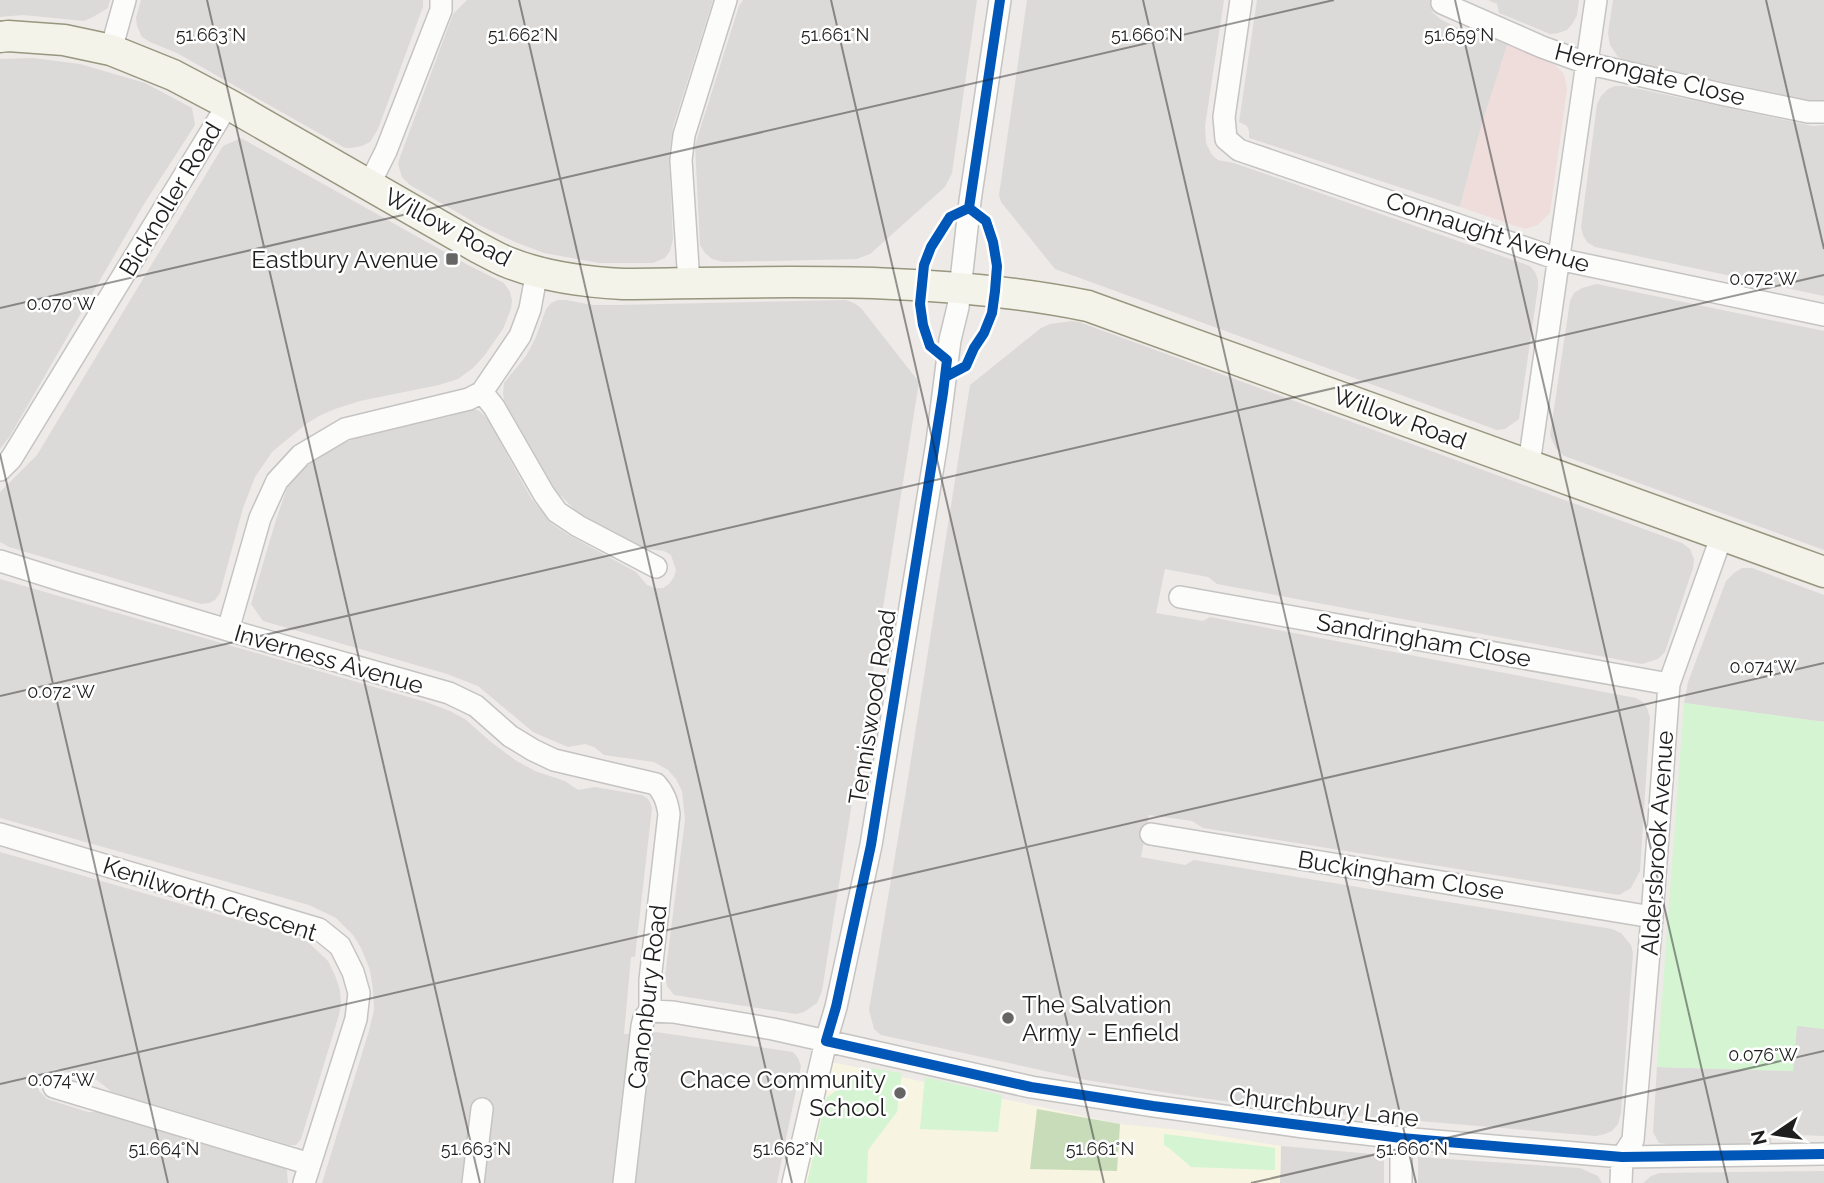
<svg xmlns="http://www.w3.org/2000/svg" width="1824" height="1183" font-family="Raleway,sans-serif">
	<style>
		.residential { fill: #dcdad8 }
		.commercial { fill: #efdddc }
		.education { fill: #f7f4e2 }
		.forest { fill: #c9dcba }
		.park { fill: #d4f4d2 }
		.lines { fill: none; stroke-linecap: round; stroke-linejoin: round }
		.street-casing { stroke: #c5c4c3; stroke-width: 24 }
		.secondary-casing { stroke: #97967e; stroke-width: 33 }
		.street { stroke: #fcfcfb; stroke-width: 21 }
		.secondary { stroke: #f4f3ea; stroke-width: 30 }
		.cycleway-casing { stroke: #fff; stroke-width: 15 }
		.cycleway { stroke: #0057b8; stroke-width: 10 }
		.ticks { fill: none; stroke: #1e1e1e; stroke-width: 2; stroke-opacity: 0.45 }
		.poi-dot { fill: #666564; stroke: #fff; stroke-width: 2.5 }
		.labels { text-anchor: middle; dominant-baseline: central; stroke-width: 5; stroke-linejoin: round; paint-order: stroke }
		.street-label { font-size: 24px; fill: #1e1e1e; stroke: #fff }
		.poi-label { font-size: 24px; fill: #1e1e1e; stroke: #fff; text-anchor: end }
		.ticks-label { font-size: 18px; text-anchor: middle; fill: #1e1e1e; stroke: #fff; stroke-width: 5; stroke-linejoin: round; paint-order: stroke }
	</style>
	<rect width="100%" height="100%" fill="#edeae7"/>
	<!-- residential -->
	<path class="residential" d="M 0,0 L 110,0 L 108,8 L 93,17 L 84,21 L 23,15 L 0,17 Z
		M 141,0 L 423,0 L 423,7 L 378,129 L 370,142 L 362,146 L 351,148 L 345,148 L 177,53 L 150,42 L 142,37 L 137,26 L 136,18 Z
		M 467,0 L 713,0 L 673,127 L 669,156 L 673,239 L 670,251 L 665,258 L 653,263 L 599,263 L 544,253 L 515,242 L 479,225 L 410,185 L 402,177 L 398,164 L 400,157 L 453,14 Z
		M 743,0 L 977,0 L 952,173 L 945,187 L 870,254 L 857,259 L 723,262 L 712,259 L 705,253 L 700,245 L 695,145 L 739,6 Z
		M 1027,0 L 1224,0 L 1205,126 L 1206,143 L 1212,155 L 1218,160 L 1234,163 L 1530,266 L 1535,272 L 1538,280 L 1538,287 L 1519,419 L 1505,429 L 1497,430 L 1055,269 L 1001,202 L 999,195 Z
		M 1257,0 L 1431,0 L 1430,4 L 1433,13 L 1442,20 L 1482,40 L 1489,35 L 1508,43 L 1482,124 L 1460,207 L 1249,138 L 1249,131 L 1247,126 L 1239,122 Z
		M 1488,0 L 1579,0 L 1577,15 L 1573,23 L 1567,30 L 1558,33 L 1550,34 L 1499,13 L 1497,4 Z
		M 1613,0 L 1824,0 L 1824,100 L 1812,101 L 1627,61 L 1618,57 L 1610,45 L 1608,33 Z
		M 33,58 L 80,64 L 145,83 L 192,108 L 195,125 L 144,204 L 10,436 L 0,449 L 0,59 Z
		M 1615,86 L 1625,86 L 1813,126 L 1824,125 L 1824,296 L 1595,247 L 1587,242 L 1583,235 L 1581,227 L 1597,104 L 1601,96 L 1608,89 Z
		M 241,138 L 468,265 L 504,283 L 510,292 L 512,300 L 511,309 L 503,329 L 484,356 L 473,368 L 458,379 L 439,385 L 360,401 L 335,409 L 319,416 L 306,424 L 272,452 L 255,477 L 243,508 L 220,593 L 215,600 L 209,603 L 201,604 L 9,547 L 0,542 L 0,492 L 37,455 L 223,146 Z
		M 1597,284 L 1824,331 L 1824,550 L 1564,456 L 1555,447 L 1550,435 L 1570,301 L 1574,293 L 1582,288 Z
		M 558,300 L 566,300 L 593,305 L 617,305 L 846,300 L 854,303 L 861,308 L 919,382 L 822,991 L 817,1003 L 804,1012 L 796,1014 L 674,995 L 667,986 L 665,976 L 685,820 L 682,791 L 676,779 L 668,770 L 654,762 L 604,755 L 594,747 L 585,744 L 568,747 L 549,739 L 533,732 L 478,686 L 447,674 L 263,621 L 251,604 L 276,520 L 287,488 L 297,474 L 318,457 L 337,446 L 361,436 L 450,416 L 473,408 L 481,412 L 488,420 L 531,498 L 552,524 L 567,534 L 636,572 L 647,585 L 655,588 L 663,588 L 669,584 L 674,577 L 676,570 L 671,555 L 664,551 L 647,549 L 578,513 L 556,491 L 504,400 L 503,393 L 504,383 L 526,356 L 536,337 L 546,309 L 551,303 Z
		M 1072,321 L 1079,322 L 1682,543 L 1690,549 L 1694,559 L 1693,568 L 1665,652 L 1658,659 L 1642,664 L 1217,584 L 1208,577 L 1165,569 L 1156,613 L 1203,621 L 1210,617 L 1636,698 L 1643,702 L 1647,708 L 1650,718 L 1640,871 L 1631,888 L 1619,895 L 1203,828 L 1192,821 L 1149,815 L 1141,857 L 1185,865 L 1194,860 L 1612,929 L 1621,933 L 1631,945 L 1633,953 L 1621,1113 L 1618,1124 L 1612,1131 L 1605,1134 L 1596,1136 L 1288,1110 L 1181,1095 L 1086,1080 L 881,1035 L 874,1029 L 869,1010 L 906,791 L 970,385 L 1041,328 L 1050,324 Z
		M 1742,568 L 1752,568 L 1824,595 L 1824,722 L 1684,703 L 1688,682 L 1726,581 L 1734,573 Z
		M 0,579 L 426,702 L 450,711 L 465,719 L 491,742 L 515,760 L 535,771 L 565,781 L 578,790 L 595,787 L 642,795 L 647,798 L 650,802 L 652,808 L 635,957 L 631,957 L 624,1034 L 656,1032 L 793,1052 L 798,1058 L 801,1066 L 777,1183 L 322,1183 L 369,1031 L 374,1010 L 373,990 L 370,970 L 361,948 L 353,935 L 336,918 L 309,905 L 0,818 Z
		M 0,852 L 294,936 L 308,942 L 328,961 L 335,975 L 340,990 L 341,1003 L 339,1015 L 301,1139 L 296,1145 L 289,1145 L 112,1092 L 97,1080 L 56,1069 L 43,1074 L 39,1079 L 39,1091 L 47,1099 L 88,1112 L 112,1112 L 284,1166 L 287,1171 L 288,1183 L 0,1183 Z
		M 1797,1025 L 1824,1029 L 1824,1136 L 1772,1134 L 1771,1144 L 1682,1146 L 1659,1143 L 1653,1132 L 1657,1067 L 1792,1071 Z
		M 1281,1146 L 1384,1155 L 1384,1183 L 1280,1183 Z
		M 1418,1157 L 1580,1168 L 1598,1176 L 1602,1183 L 1418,1183 Z
		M 1824,1171 L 1824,1183 L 1643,1183 L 1651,1176 L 1660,1173 Z"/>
	<!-- commercial -->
	<path class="commercial" d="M 1508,43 L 1541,56 L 1553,63 L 1564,74 L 1567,89 L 1550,213 L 1538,225 L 1525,229 L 1460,207 L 1482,124 Z"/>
	<!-- education -->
	<path class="education" d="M 832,1062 L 1120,1124 L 1191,1131 L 1281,1146 L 1280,1183 L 802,1183 Z"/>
	<!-- forest -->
	<path class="forest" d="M 1037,1109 L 1120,1124 L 1117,1171 L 1030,1169 Z"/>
	<!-- park -->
	<path class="park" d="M 1684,703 L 1824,722 L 1824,1029 L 1797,1026 L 1793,1071 L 1657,1067 Z
		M 869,1068 L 902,1073 L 897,1112 L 868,1150 L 867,1183 L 807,1183 L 826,1098 Z
		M 925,1077 L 1002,1095 L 998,1132 L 920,1129 Z
		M 1164,1134 L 1275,1148 L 1275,1170 L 1191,1167 L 1169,1148 L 1164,1145 Z"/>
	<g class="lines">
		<defs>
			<path id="street" d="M 1241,0 L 1224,117 L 1226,139 L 1239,150 L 1558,259 L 1824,315
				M 1442,3 L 1542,47 L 1586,63 L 1721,94 L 1808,112 L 1824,112
				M 111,50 L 125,0
				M 369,185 L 386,151 L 441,10 L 441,0
				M 689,283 L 681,160 L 684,135 L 726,0
				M 482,392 L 494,407 L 544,494 L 557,512 L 578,526 L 656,567
				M 1529,464 L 1596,0
				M 0,470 L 11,459 L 228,104
				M 0,561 L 70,583 L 228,630 L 449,693 L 476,706 L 510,736 L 533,750 L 554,760 L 656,784 C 664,793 667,801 669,814 L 650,980 L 650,1011 L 644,1018 L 642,1026 L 624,1183
				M 1180,597 L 1669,684
				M 228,630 L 260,518 L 277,481 L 301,455 L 345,429 L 469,399 L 482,392 L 520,336 L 530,309 L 537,271
				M 0,834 L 319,929 L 340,946 L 353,972 L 359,993 L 356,1019 L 304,1183
				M 1151,834 L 1652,917
				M 650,1011 L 673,1012 L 773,1029 L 1031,1087 L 1153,1106 L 1304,1127 L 1401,1138 L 1622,1157 L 1824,1154
				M 54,1087 L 310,1164
				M 473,1183 L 482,1109
				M 793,1183 L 826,1041 L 836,1007 L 871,845 L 937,442 L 950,340 L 958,307 L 970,201 L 1000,0
				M 1401,1183 L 1401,1138
				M 1621,1183 L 1622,1157 L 1633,1140 L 1652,917 L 1669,684 L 1722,535"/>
			<path id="secondary" d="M 0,37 L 8,36 L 64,40 L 111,50 L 173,75 L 228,104 L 477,247 C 487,252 497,258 507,262 C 544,277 584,282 623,284 C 778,282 934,275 1088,306 L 1824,572"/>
		</defs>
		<!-- street casing -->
		<use href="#street" class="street-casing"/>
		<!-- secondary casing -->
		<use href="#secondary" class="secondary-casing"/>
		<!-- street -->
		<use href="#street" class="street"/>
		<!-- secondary -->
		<use href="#secondary" class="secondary"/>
		<defs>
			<path id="cycleway" d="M 969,208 L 950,217 L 931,247 L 924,265 L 920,304 L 923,325 L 930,346 L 947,360 L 943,393 L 871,845 L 836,1007 L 826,1041 L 1031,1087 L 1153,1106 L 1401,1138 L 1622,1157 L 1824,1154
				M 969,208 L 1000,0
				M 945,377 L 966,366 L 974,348 L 984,333 L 992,313 L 995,291 L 997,266 L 993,242 L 986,221 L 969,208"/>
		</defs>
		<!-- cycleway casing -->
		<use href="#cycleway" class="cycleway-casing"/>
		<!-- cycleway -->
		<use href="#cycleway" class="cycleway"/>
	</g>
	<!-- ticks -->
	<path class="ticks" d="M 207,0 L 480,1183M 519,0 L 792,1183M 831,0 L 1104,1183M 1143,0 L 1416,1183M 1455,0 L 1728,1183M 1766,0 L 1824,249M 0,308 L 1334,0M 0,454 L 168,1183M 0,696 L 1824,275M 0,1084 L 1824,663M 1251,1183 L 1824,1051"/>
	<!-- markers -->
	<g class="poi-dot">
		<rect x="445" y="252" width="14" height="14" rx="3.5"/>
		<circle cx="1008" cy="1018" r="7"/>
		<circle cx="900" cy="1093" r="7"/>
	</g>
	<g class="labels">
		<!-- street labels -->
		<g class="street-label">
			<text transform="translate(1650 74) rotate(14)">Herrongate Close</text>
			<text transform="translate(170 199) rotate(-59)">Bicknoller Road</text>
			<text transform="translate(448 227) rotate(28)">Willow Road</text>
			<text transform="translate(1488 232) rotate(18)">Connaught Avenue</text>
			<text transform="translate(1400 418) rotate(20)">Willow Road</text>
			<text transform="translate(1424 640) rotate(10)">Sandringham Close</text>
			<text transform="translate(329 659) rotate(16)">Inverness Avenue</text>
			<text transform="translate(872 707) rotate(-81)">Tenniswood Road</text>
			<text transform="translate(1657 843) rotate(-86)">Aldersbrook Avenue</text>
			<text transform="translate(1401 875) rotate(9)">Buckingham Close</text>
			<text transform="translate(210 899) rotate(18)">Kenilworth Crescent</text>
			<text transform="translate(647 997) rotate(-83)">Canonbury Road</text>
			<text transform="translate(1324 1107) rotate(7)">Churchbury Lane</text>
		</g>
		<!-- poi labels -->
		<g class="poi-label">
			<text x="438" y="259">Eastbury Avenue</text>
			<text x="1022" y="1004" text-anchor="start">The Salvation<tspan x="1022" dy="28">Army - Enfield</tspan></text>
			<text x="886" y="1079">Chace Community<tspan x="886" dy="28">School</tspan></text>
		</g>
	</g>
	<g class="ticks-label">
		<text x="211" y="41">51.663°N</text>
		<text x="523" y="41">51.662°N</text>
		<text x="835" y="41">51.661°N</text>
		<text x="1147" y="41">51.660°N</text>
		<text x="1459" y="41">51.659°N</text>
		<text x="1763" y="285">0.072°W</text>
		<text x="61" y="310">0.070°W</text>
		<text x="1763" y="673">0.074°W</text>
		<text x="61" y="698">0.072°W</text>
		<text x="1763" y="1061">0.076°W</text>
		<text x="61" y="1086">0.074°W</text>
		<text x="164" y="1155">51.664°N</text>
		<text x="476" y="1155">51.663°N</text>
		<text x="788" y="1155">51.662°N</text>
		<text x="1100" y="1155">51.661°N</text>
		<text x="1412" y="1155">51.660°N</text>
	</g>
	<!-- north arrow -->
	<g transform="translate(1775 1134) rotate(257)" stroke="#ffffff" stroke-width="5" paint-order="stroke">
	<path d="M0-5L12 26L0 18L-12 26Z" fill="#1e1e1e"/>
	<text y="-10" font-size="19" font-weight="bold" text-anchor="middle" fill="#1e1e1e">N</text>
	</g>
</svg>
